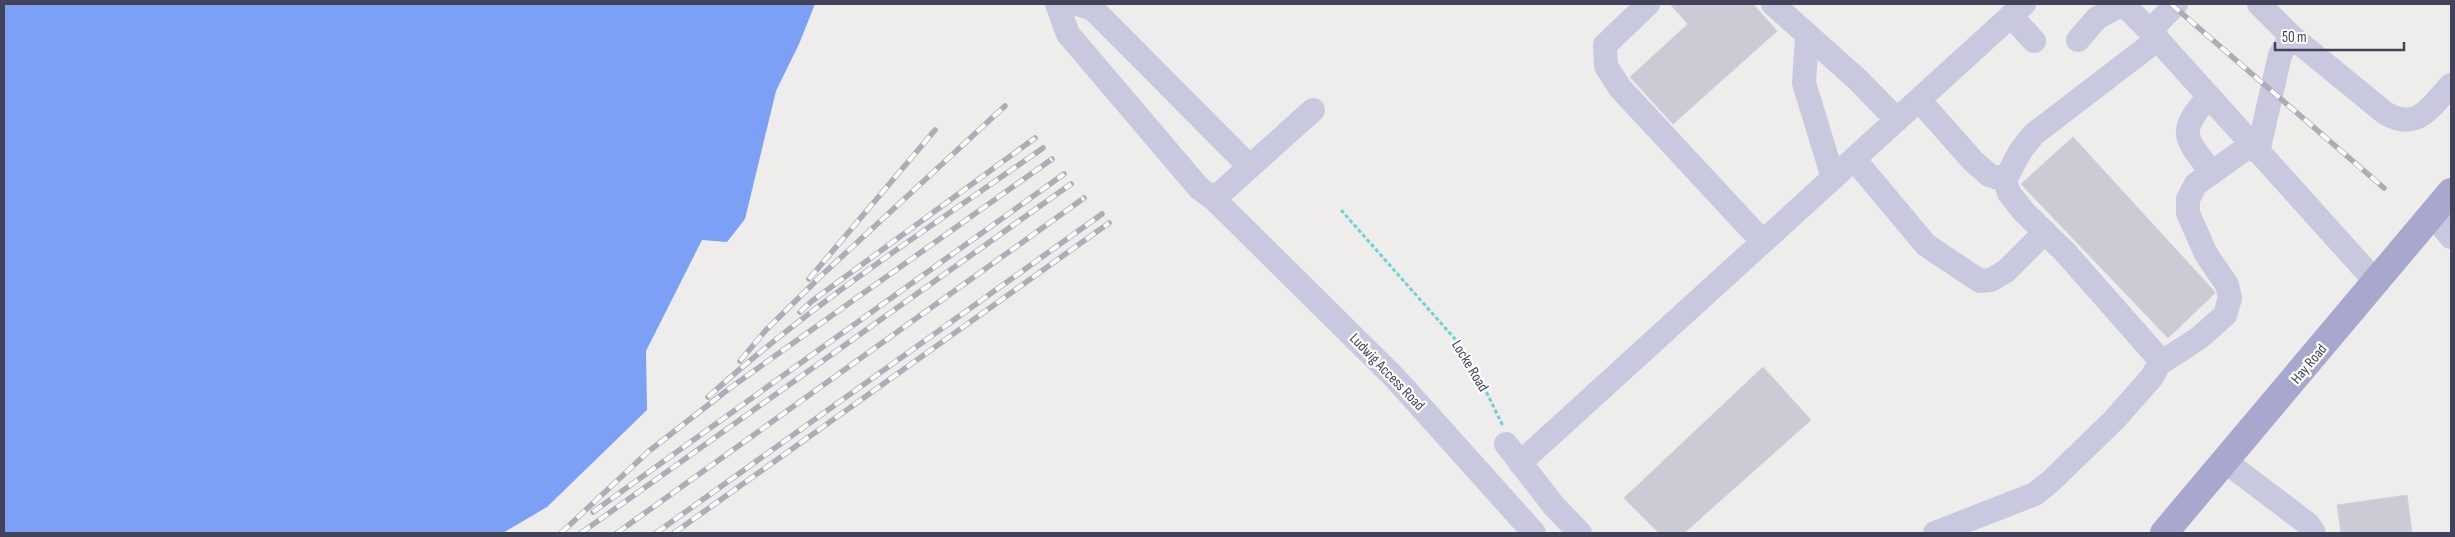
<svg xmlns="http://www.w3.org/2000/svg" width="2455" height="537" font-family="'Sofia Sans Condensed',sans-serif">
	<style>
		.water { fill: #7ca0f5 }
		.building { fill: #cccbd5; stroke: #d1cfd9 }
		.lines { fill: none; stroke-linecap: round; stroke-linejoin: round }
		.path { stroke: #68d4d4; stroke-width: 3; stroke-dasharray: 4 2.5; stroke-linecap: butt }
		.minor { stroke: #c8c9de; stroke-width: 24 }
		.major { stroke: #a8a8cf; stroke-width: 28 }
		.rail-casing { stroke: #aeadb7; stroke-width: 5.5 }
		.rail { stroke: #fff; stroke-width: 4; stroke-dasharray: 11; stroke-linecap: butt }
		.labels { text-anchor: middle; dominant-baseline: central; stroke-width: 4.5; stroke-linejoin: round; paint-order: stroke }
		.street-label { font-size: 15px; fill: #42435b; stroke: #fff }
	</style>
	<rect width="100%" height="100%" fill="#efedec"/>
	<!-- water -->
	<path class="water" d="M 4,4 L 815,4 L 799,44 L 776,91 L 745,219 L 727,242 L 702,240 L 646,351 L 647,410 L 547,507 L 503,533 L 4,533 Z"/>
	<!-- building -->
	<path class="building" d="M 1670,4 L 1753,4 L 1777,31 L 1673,124 L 1630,77 L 1688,24 Z
		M 2073,137 L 2214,291 L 2215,293 L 2168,338 L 2021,184 Z
		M 1763,367 L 1811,420 L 1684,533 L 1659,533 L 1624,498 Z
		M 2407,495 L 2412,533 L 2341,533 L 2337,505 Z"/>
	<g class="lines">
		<!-- path -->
		<path class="path" d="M 1341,210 L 1455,339 L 1480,379 L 1503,426"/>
		<!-- minor -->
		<path class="minor" d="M 1057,4 L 1068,34 L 1199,188 L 1214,199
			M 1078,4 L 1093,9 L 1250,167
			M 1648,4 L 1605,45 L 1606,66 L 1620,88 L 1763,242
			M 1773,4 L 1857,79 L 1897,120
			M 2123,4 L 2150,31 L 2376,282
			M 2259,4 L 2291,36 L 2385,113 C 2418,132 2430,107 2451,85
			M 2011,16 L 2034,41
			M 2150,31 L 2176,4
			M 1807,36 L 1804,83 L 1833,178
			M 2158,39 L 2034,134 L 2021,150 L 2005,180 L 2009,193 L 2024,212 L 2065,252 L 2162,362
			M 2078,40 L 2097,18 L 2123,4
			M 2209,96 C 2176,134 2185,137 2212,173
			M 1919,100 L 1973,161 L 1989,175 L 2005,180
			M 1313,110 L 1214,199 L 1395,378 L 1534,533
			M 2258,152 L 2280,55 L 2291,36
			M 1854,159 L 1926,245 L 1980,281 L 1991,280 L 2006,271 L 2045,232
			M 2432,214 L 2451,237
			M 1506,444 L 1554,506 L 1580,533
			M 2226,462 L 2308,524 L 2314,533
			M 1520,463 L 2024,4
			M 1935,533 L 2035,494 L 2051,481 L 2114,420 L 2152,377 L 2159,364 L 2199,338 L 2225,315 L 2230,298 L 2227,285 L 2206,254 L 2188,213 L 2188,199 L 2196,184 L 2252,144"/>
		<!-- major -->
		<path class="major" d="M 2164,533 L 2451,192"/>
		<defs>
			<path id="rail" d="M 2171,4 L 2384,188
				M 809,279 L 935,130
				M 800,312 L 812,301 L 1035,138
				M 740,361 L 766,330 L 823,274 L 1005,106
				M 708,397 C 811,304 929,228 1043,148
				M 593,512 L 1064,174
				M 561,533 L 649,451 L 730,388 L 1052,159
				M 581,533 L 1071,184
				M 617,533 L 1084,198
				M 656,533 L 1102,214
				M 674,533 L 1109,223"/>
		</defs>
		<!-- rail casing -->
		<use href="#rail" class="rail-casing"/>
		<!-- rail -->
		<use href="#rail" class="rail"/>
	</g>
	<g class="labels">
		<!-- street labels -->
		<g class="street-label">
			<text transform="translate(2309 364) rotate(-50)">Hay Road</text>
			<text transform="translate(1470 366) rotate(59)">Locke Road</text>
			<text transform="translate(1387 372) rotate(46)">Ludwig Access Road</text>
		</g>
	</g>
	<!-- border -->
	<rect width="2455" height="537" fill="none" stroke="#42435b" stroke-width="10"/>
	<!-- scale -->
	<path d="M2275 42v8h129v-8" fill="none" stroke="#42435b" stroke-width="2.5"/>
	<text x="2282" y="42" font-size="15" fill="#42435b" stroke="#ffffff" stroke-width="4" paint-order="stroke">50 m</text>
</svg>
